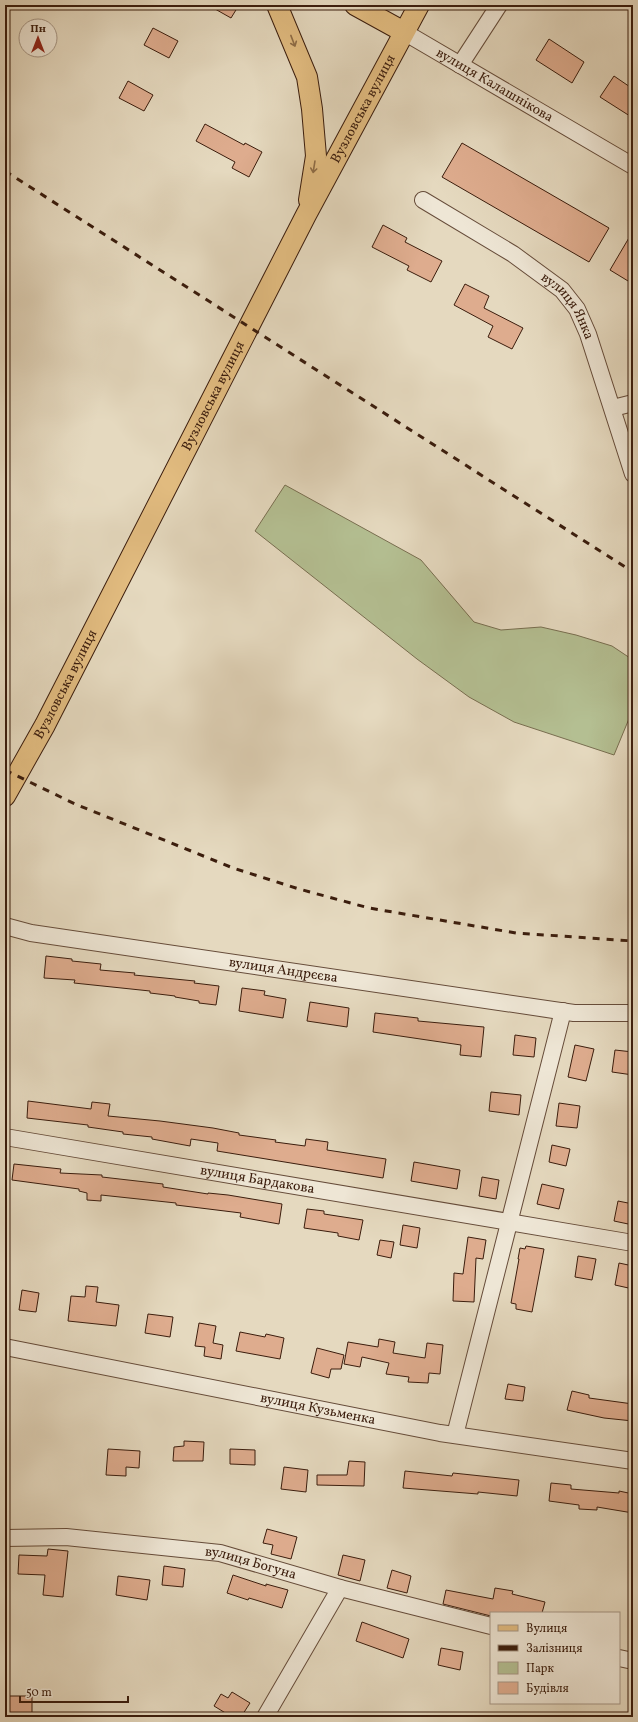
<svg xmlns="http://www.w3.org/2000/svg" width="638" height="1722" font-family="Vollkorn,serif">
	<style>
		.green { fill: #b4bf92; stroke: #786e50 }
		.building { fill: #deac8e; stroke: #3b1d0d }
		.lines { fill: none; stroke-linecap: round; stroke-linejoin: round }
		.minor-casing { stroke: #664c3a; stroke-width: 18 }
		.major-casing { stroke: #3b1d0d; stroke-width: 22 }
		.minor { stroke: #eee6d5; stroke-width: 16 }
		.major { stroke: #e2bc80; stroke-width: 20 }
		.rail { stroke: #3b1d0d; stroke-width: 3; stroke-dasharray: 7 7; stroke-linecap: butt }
		.oneway { stroke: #8e6c46 }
		.labels { text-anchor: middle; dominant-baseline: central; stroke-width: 3; stroke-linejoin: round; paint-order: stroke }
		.street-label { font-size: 14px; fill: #3b1d0d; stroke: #eee6d5 }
	</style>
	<rect width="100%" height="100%" fill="#e5d9bf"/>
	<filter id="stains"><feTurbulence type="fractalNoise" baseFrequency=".005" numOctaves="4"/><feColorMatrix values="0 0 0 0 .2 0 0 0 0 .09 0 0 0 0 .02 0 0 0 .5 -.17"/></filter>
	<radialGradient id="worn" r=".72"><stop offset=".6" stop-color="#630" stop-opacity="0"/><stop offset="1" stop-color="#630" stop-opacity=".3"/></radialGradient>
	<!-- green -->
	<path class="green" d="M 285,485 L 421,560 L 474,622 L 501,630 L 541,627 L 576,635 L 612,646 L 633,660 L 633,709 L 614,755 L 514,722 L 469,697 L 417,659 L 255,531 Z"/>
	<!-- building -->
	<path class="building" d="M 208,5 L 239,5 L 231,18 Z
		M 153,28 L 178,41 L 169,58 L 144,45 Z
		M 549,39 L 584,62 L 572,83 L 536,60 Z
		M 614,76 L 633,89 L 633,118 L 600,97 Z
		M 128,81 L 153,95 L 144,111 L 119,98 Z
		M 205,124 L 244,145 L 245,143 L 262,152 L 249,177 L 232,168 L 235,162 L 196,141 Z
		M 462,143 L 609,228 L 589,262 L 442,177 Z
		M 383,225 L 407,238 L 405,242 L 442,261 L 431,282 L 407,270 L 409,266 L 372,247 Z
		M 633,231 L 633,284 L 610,270 Z
		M 465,284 L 489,296 L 484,308 L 523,328 L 512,349 L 488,337 L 493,326 L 454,305 Z
		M 46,956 L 72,959 L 72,961 L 101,964 L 100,970 L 135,973 L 134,975 L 195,981 L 194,983 L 219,986 L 216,1005 L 199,1003 L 199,1001 L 175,997 L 175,996 L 150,993 L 150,991 L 74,983 L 75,980 L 44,978 Z
		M 242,988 L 265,991 L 264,995 L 286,999 L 283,1018 L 239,1011 Z
		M 310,1002 L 349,1008 L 347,1027 L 307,1021 Z
		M 375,1013 L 418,1018 L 418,1021 L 484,1027 L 481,1057 L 460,1055 L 461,1045 L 373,1032 Z
		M 515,1035 L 536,1038 L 534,1057 L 513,1055 Z
		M 575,1045 L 594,1049 L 586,1081 L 568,1077 Z
		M 615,1050 L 633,1052 L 633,1075 L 612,1072 Z
		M 491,1092 L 521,1095 L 519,1115 L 489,1111 Z
		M 28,1101 L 91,1109 L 92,1102 L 110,1104 L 108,1116 L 160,1121 L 213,1128 L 239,1133 L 239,1135 L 276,1140 L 275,1142 L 305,1146 L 306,1139 L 328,1142 L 327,1150 L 386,1159 L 383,1178 L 217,1151 L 218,1143 L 191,1139 L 190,1146 L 152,1139 L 152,1137 L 123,1134 L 123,1132 L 88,1127 L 88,1125 L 27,1118 Z
		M 559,1103 L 580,1106 L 577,1128 L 556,1126 Z
		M 552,1145 L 570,1149 L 566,1166 L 549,1162 Z
		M 414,1162 L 460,1170 L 457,1189 L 411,1181 Z
		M 14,1164 L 61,1169 L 60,1173 L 102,1175 L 102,1177 L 163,1184 L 163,1187 L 208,1194 L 208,1193 L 228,1195 L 282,1204 L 279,1224 L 240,1217 L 241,1213 L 176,1205 L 176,1203 L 101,1195 L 101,1201 L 87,1200 L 87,1193 L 79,1191 L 79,1189 L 12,1180 Z
		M 482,1177 L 499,1180 L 496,1199 L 479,1196 Z
		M 542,1184 L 564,1189 L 559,1209 L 537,1204 Z
		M 618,1201 L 633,1204 L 633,1225 L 614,1221 Z
		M 307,1209 L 324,1211 L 324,1214 L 363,1220 L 359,1240 L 338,1236 L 338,1233 L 304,1228 Z
		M 403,1225 L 420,1228 L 417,1248 L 400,1245 Z
		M 468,1237 L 486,1240 L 483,1259 L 476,1258 L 474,1302 L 453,1301 L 454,1273 L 463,1274 Z
		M 380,1240 L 394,1242 L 391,1258 L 377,1255 Z
		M 526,1246 L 544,1249 L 532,1312 L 516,1309 L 516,1304 L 511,1303 L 519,1259 L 518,1259 L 520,1248 L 525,1249 Z
		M 578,1256 L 596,1259 L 592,1280 L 575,1277 Z
		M 619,1263 L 633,1266 L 633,1289 L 615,1285 Z
		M 86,1286 L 98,1287 L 96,1302 L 119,1305 L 116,1326 L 68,1321 L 71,1296 L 85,1297 Z
		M 22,1290 L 39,1293 L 36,1312 L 19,1310 Z
		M 148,1314 L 173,1317 L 170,1337 L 145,1333 Z
		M 199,1323 L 216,1326 L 213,1343 L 223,1345 L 221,1359 L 204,1356 L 205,1347 L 195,1346 Z
		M 240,1332 L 265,1337 L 266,1334 L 284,1338 L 280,1359 L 236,1351 Z
		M 379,1339 L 395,1342 L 393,1353 L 425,1358 L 427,1343 L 443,1345 L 440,1374 L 429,1373 L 428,1383 L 408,1382 L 409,1377 L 386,1374 L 389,1363 L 362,1357 L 360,1367 L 344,1364 L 348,1342 L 378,1347 Z
		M 317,1348 L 344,1355 L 341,1369 L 331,1369 L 329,1378 L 311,1373 Z
		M 508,1384 L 525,1387 L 523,1401 L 505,1399 Z
		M 572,1391 L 589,1395 L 589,1398 L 633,1404 L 633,1421 L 604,1418 L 567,1410 Z
		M 184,1441 L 204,1442 L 203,1461 L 173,1461 L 174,1447 L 184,1446 Z
		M 108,1449 L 140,1451 L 139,1468 L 126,1467 L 126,1476 L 106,1475 Z
		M 230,1449 L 255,1450 L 255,1465 L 230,1464 Z
		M 349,1461 L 365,1462 L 364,1486 L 317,1485 L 317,1475 L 347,1475 Z
		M 284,1467 L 308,1470 L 306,1492 L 281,1489 Z
		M 405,1471 L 452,1476 L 453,1473 L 519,1480 L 517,1496 L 478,1492 L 478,1494 L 403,1488 Z
		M 551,1483 L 571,1485 L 571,1489 L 619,1493 L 619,1491 L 633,1494 L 633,1513 L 597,1507 L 597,1510 L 579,1509 L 579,1505 L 549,1501 Z
		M 267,1529 L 297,1537 L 291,1559 L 271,1554 L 273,1545 L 263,1543 Z
		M 48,1549 L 68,1551 L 63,1597 L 43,1595 L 45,1575 L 18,1574 L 19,1555 L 47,1556 Z
		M 343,1555 L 365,1560 L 360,1581 L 338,1575 Z
		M 164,1566 L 185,1569 L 183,1587 L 162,1585 Z
		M 392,1570 L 411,1576 L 407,1593 L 387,1588 Z
		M 233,1575 L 266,1586 L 266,1584 L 288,1590 L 282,1608 L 249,1598 L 248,1600 L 227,1593 Z
		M 118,1576 L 150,1580 L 147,1600 L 116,1595 Z
		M 495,1588 L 513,1591 L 512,1594 L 545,1602 L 542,1613 L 491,1613 L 491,1616 L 443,1604 L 446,1590 L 493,1599 Z
		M 362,1622 L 409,1639 L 403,1658 L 356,1641 Z
		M 441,1648 L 463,1652 L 460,1670 L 438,1665 Z
		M 232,1692 L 250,1703 L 241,1717 L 232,1717 L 214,1706 L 221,1694 L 228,1698 Z
		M 5,1696 L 32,1696 L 32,1715 L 5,1715 Z"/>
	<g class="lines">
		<defs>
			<g id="minor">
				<path id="s1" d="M 404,32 L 633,166"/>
				<path d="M 460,65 L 499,5"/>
				<path id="s2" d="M 423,200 L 513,254 L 562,290 L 577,309 L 588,334 L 633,474"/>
				<path d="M 613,408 L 633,403"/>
				<path id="s3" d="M 5,926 L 31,933 L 574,1013 L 633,1013"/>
				<path id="s4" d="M 5,1137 L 633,1243"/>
				<path id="s5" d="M 5,1347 L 440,1433 L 633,1461"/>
				<path d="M 455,1435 L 563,1011"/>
				<path id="s6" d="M 5,1538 L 66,1537 L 220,1553 L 340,1588 L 491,1626"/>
				<path d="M 619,1658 L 633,1661"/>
				<path d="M 265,1717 L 340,1588"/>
			</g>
			<g id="major">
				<path d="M 277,5 L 307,77 L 312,109 L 316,156 L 309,200"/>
				<path d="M 355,5 L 404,32"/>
				<path id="s7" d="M 5,796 L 45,725 L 306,215 L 419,5"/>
			</g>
		</defs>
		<!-- minor casing -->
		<use href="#minor" class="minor-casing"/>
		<!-- major casing -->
		<use href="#major" class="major-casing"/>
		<!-- minor -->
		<use href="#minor" class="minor"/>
		<!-- major -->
		<use href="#major" class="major"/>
		<!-- rail -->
		<path class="rail" d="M 5,171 L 633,572
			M 5,770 L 75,804 L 233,868 L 299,889 L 369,908 L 516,933 L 633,941"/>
	</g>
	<!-- one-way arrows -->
	<defs><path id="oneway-shaft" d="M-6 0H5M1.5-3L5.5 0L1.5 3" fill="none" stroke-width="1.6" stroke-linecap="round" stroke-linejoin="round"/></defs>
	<g class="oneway">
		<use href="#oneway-shaft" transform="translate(293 41) rotate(69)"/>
		<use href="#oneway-shaft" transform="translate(314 167) rotate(99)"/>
	</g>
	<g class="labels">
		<!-- street labels -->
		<g class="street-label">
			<text stroke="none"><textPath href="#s1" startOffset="105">вулиця Калашнікова</textPath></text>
			<text stroke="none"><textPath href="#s7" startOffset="775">Вузловська вулиця</textPath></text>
			<text stroke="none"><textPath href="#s2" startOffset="182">вулиця Янка</textPath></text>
			<text stroke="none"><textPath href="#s7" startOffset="451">Вузловська вулиця</textPath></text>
			<text stroke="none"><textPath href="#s7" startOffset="127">Вузловська вулиця</textPath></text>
			<text stroke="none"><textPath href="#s3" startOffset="282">вулиця Андрєєва</textPath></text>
			<text stroke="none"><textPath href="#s4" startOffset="256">вулиця Бардакова</textPath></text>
			<text stroke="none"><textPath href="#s5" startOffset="319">вулиця Кузьменка</textPath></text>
			<text stroke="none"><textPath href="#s6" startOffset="248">вулиця Богуна</textPath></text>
		</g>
	</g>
	<!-- margin -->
	<rect width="638" height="1722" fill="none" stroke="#e5d9bf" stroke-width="20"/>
	<rect x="6" y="6" width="626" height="1710" fill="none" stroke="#3b1d0d" stroke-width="2"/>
	<rect x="10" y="10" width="618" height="1702" fill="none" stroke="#3b1d0d"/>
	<!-- legend -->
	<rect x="490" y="1612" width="130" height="92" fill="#eee6d5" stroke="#a69685"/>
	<rect x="498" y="1625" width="20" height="6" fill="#e2bc80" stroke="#a69685"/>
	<text x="526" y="1632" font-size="12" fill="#3b1d0d">Вулиця</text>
	<rect x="498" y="1645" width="20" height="6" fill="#3b1d0d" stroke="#a69685"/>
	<text x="526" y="1652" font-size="12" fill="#3b1d0d">Залізниця</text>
	<rect x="498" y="1662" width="20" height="12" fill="#b4bf92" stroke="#a69685"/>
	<text x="526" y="1672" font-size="12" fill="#3b1d0d">Парк</text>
	<rect x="498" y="1682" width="20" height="12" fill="#deac8e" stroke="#a69685"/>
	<text x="526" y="1692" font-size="12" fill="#3b1d0d">Будівля</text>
	<!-- north arrow -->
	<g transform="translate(38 38)"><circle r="19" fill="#eee6d5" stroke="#a69685"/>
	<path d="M0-3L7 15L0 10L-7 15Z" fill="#8f2418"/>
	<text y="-6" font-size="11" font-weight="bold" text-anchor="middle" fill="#3b1d0d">Пн</text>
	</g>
	<!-- scale -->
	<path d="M20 1696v6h108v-6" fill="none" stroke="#3b1d0d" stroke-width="2"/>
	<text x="26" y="1696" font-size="12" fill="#3b1d0d" stroke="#eee6d5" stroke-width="3" paint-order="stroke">50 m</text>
	<rect width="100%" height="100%" filter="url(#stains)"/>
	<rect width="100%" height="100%" fill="url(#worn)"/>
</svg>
